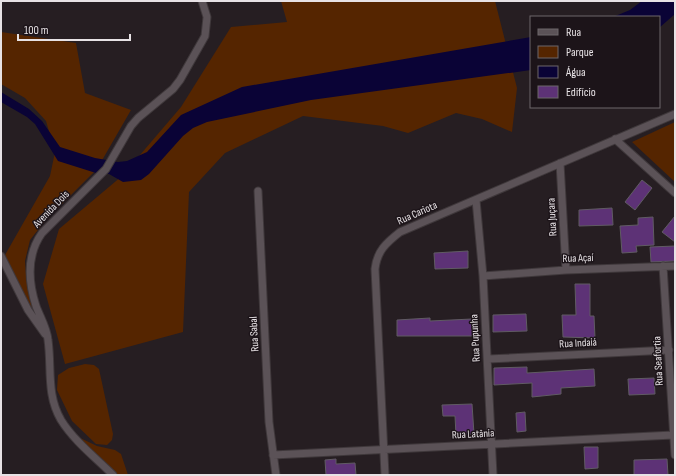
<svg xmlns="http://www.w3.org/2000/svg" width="676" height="476" font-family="'Sofia Sans Condensed',sans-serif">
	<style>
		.green { fill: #552500 }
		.water { fill: #0a0336 }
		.building { fill: #5d3276; stroke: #605b63 }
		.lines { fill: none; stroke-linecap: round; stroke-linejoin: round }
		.minor-casing { stroke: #3f383b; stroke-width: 9 }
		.minor { stroke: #5b5257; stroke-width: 7 }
		.labels { text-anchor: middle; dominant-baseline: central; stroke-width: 3; stroke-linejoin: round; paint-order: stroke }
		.street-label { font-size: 11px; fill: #e7e2e5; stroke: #1c1419 }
	</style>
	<rect width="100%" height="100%" fill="#261e22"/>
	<!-- green -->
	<path class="green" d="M 281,1 L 495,1 L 517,88 L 512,132 L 482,119 L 456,113 L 408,133 L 383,126 L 303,116 L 225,153 L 189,192 L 183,332 L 65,364 L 43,284 L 59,229 L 122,176 L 181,107 L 231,27 L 287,22 Z
		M 1,32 L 76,43 L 85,93 L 131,110 L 97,169 L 45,221 L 30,240 L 25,261 L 26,275 L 31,302 L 41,327 L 17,284 L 5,255 L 50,176 L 55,152 L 46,121 L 25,98 L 1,84 Z
		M 675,122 L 675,182 L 632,142 Z
		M 85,364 L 94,365 L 99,369 L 113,434 L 112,440 L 107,445 L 96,444 L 72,421 L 57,390 L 58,375 L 69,368 Z
		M 78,437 L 97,446 L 115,450 L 121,454 L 128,475 L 117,475 Z"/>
	<!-- water -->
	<path class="water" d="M 642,1 L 675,1 L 675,14 L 659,28 L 659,17 L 613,17 L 630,10 Z
		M 531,37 L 531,70 L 311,100 L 207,122 L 193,128 L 183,136 L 149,174 L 141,180 L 123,182 L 109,174 L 96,173 L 58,161 L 35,124 L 27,117 L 1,102 L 1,92 L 29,109 L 42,121 L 60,147 L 95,158 L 118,162 L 127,161 L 147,152 L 181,115 L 242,87 Z"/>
	<!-- building -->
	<path class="building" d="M 642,180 L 652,188 L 635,210 L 625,202 Z
		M 612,208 L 613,225 L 579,226 L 579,210 Z
		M 675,216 L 675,242 L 662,232 Z
		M 653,217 L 654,245 L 636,246 L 637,252 L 622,253 L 620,226 L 638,225 L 638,218 Z
		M 675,246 L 675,261 L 651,262 L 650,247 Z
		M 468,251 L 468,268 L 435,269 L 434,253 Z
		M 575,284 L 590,284 L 590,316 L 594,316 L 595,338 L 563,337 L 562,315 L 576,315 Z
		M 526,314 L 527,331 L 493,332 L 493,315 Z
		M 430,318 L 430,321 L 472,319 L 473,336 L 397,336 L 397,320 Z
		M 527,367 L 527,373 L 594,369 L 595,386 L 561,388 L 561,394 L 532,397 L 532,383 L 494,385 L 494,368 Z
		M 654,378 L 655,394 L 629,395 L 628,379 Z
		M 472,404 L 474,434 L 456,435 L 455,416 L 443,416 L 442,405 Z
		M 525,412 L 526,431 L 517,432 L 516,413 Z
		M 584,447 L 598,447 L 598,468 L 585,469 Z
		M 336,459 L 336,464 L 355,463 L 356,475 L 326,475 L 325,460 Z
		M 667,459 L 668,475 L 634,475 L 634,460 Z"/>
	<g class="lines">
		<defs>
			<path id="minor" d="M 615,139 L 675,193
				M 560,163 L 566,270
				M 258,191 L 269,422 L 276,475
				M 476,200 L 483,276 L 493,475
				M 1,256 L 28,310 L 45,334
				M 663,266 L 675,455
				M 483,276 L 566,270 L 675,266
				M 488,359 L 669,350
				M 273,455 L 673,435
				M 113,475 C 96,458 74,441 61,420 C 46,394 52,368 48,340 C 47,328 40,317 36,306 C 28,281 27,254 42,233 L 106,169 L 131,126 L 138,118 L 173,89 L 180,80 L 205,36 L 207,17 L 202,1
				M 385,475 L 375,269 C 377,251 386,243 400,232 L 675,114"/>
		</defs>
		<!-- minor casing -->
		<use href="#minor" class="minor-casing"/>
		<!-- minor -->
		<use href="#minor" class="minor"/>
	</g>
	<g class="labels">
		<!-- street labels -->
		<g class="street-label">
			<text transform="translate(51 209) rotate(-46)">Avenida Dois</text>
			<text transform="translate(417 213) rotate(-24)">Rua Cariota</text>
			<text transform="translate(552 217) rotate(-93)">Rua Juçara</text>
			<text transform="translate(578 258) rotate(-2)">Rua Açaí</text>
			<text transform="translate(254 334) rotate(-93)">Rua Sabal</text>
			<text transform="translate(475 338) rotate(-93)">Rua Pupunha</text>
			<text transform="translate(578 343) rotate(-3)">Rua Indaiá</text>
			<text transform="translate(658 361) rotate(-93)">Rua Seafortia</text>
			<text transform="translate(473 434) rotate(-3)">Rua Latânia</text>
		</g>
	</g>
	<!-- border -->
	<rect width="676" height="476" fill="none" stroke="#e7e2e5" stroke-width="4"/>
	<!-- legend -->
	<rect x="530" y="16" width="130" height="92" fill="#1c1419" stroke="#6d666b"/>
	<rect x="538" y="29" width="20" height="6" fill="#5b5257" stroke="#6d666b"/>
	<text x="566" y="36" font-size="12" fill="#e7e2e5">Rua</text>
	<rect x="538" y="46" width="20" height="12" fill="#552500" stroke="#6d666b"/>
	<text x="566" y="56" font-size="12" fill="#e7e2e5">Parque</text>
	<rect x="538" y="66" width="20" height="12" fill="#0a0336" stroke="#6d666b"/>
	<text x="566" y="76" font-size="12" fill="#e7e2e5">Água</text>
	<rect x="538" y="86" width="20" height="12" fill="#5d3276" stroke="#6d666b"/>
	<text x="566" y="96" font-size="12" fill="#e7e2e5">Edifício</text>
	<!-- scale -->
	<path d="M18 34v6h112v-6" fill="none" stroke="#e7e2e5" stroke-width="2"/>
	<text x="24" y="34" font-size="12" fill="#e7e2e5" stroke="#1c1419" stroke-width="3" paint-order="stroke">100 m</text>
</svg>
